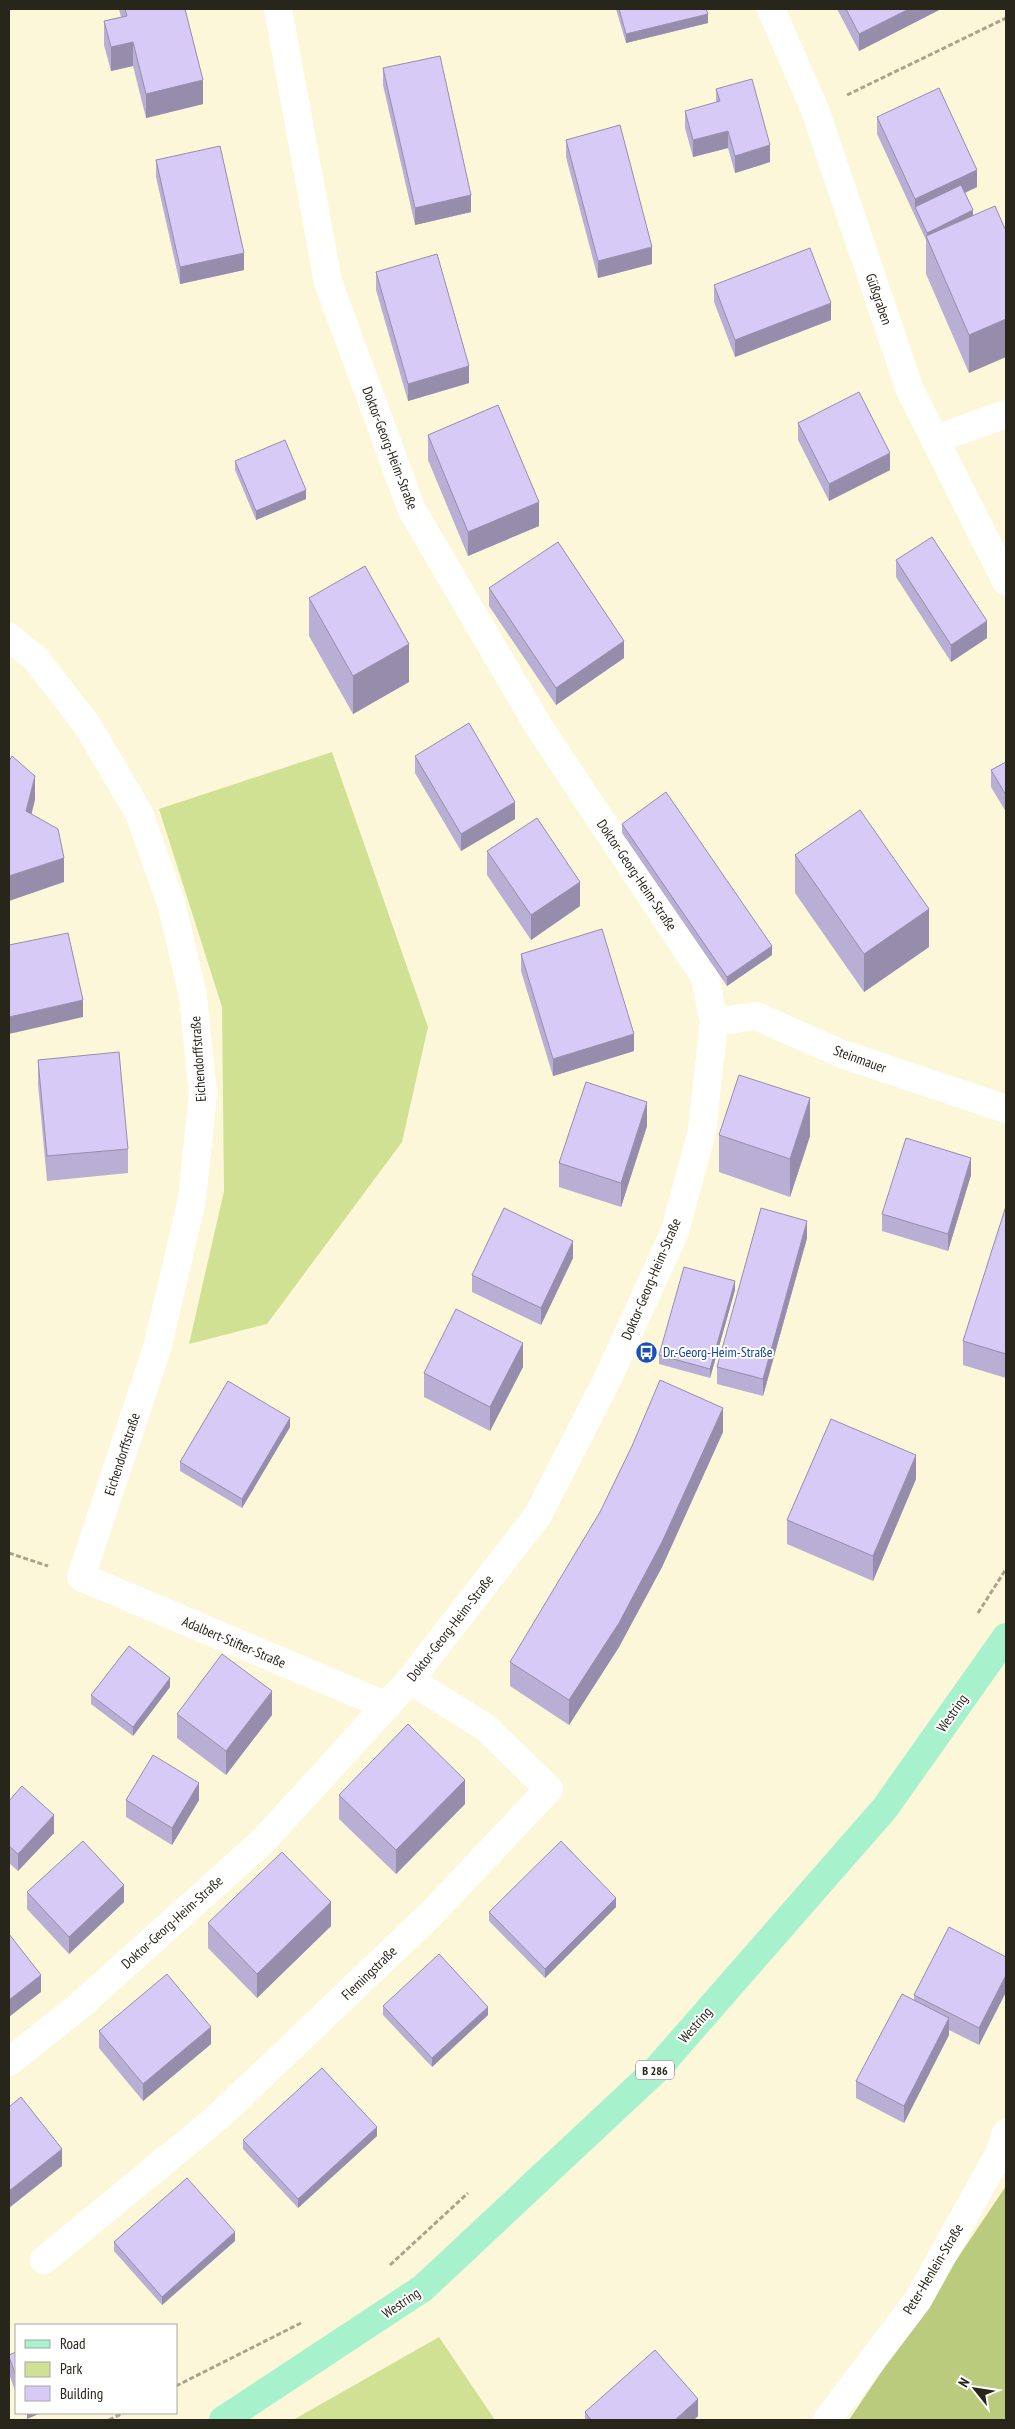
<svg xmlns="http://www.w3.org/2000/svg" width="1015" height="2429" font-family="'PT Sans Narrow',sans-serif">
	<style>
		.green { fill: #d0e194 }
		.forest { fill: #bbcb7e }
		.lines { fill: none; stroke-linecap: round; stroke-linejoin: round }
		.path { stroke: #a8a38d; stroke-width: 3; stroke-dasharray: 5 2.5; stroke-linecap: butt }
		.street { stroke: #fff; stroke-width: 28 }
		.primary { stroke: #a7f2cd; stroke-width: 28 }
		.wall { fill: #b9aed4 }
		.shaded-wall { fill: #968dac }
		.building { fill: #d7caf6; stroke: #968dac }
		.labels { text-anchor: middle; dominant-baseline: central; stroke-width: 4; stroke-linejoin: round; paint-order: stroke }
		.shield { fill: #fff; stroke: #68665f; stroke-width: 1 }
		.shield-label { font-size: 12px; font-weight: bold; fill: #28251a }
		.street-label { font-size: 14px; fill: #28251a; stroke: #fff }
		.transit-label { font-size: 14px; fill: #164399; stroke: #fff; text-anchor: start }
	</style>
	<rect width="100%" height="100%" fill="#fdf7d9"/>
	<!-- green -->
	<path class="green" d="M 332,752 L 428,1027 L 402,1142 L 267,1324 L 189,1344 L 224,1191 L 222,1007 L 159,809 Z
		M 439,2337 L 495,2420 L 293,2420 Z"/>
	<!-- forest -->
	<path class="forest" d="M 1006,2186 L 1006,2420 L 849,2420 Z"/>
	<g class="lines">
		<!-- path -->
		<path class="path" d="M 847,95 L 1006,18
			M 9,1553 L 48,1566
			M 978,1613 L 1006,1569
			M 390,2265 L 468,2193
			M 176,2386 L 301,2323
			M 109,2420 L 123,2413"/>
		<!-- street -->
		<path class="street" d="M 771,9 L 815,110 L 910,390 L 1006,581
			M 936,439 L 1006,414
			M 9,637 L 36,659 L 87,725 L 139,813 L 172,906 L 193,996 L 203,1093 L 192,1199 L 158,1345 L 81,1577 L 387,1706
			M 714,1022 L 756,1016 L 842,1054 L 1006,1109
			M 9,2062 L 78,2007 L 262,1842 L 410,1680 L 538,1515 L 609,1376 L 675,1231 L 702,1131 L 714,1022 L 705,977 L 539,727 L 412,510 L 328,282 L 278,9
			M 44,2260 L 217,2118 L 431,1914 L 549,1789 L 486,1728 L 410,1680
			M 827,2420 L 918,2300 L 1000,2152 L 1006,2133"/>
		<!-- primary -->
		<path class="primary" d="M 223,2420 L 423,2288 L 657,2069 L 885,1808 L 1006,1637"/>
	</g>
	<!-- wall -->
	<path class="wall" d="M 119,9 L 185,9 L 203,104 L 146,118 L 133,66 L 111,71 L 104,45 L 104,21 L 121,17 Z
		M 616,9 L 706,9 L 708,23 L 626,43 Z
		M 837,9 L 941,9 L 859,51 Z
		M 383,68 L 471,212 L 415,225 L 383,85 Z
		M 716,89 L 770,162 L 735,173 L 728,148 L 693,157 L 685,128 L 685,111 L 716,103 Z
		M 877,117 L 977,187 L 965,193 L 973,210 L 969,373 L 926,274 L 926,240 L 877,134 Z
		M 566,140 L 652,264 L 598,278 L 566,157 Z
		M 156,160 L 244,270 L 180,284 L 156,177 Z
		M 376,272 L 469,383 L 408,401 L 376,290 Z
		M 714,285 L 831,320 L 735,357 L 714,302 Z
		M 798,423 L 890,470 L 829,501 L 798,440 Z
		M 428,435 L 539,526 L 468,556 L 428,460 Z
		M 235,461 L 306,499 L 256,520 L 235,470 Z
		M 896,560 L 987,638 L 951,662 L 896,577 Z
		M 489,588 L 624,658 L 556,705 L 489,606 Z
		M 309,598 L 409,682 L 353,714 L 309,636 Z
		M 415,756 L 515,819 L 461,851 L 415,773 Z
		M 1006,762 L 1006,812 L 991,787 L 991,770 Z
		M 622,824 L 772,955 L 727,986 L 622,833 Z
		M 487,851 L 580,906 L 531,940 L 487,875 Z
		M 795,855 L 929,947 L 864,992 L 795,893 Z
		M 521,954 L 634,1051 L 553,1076 L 521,971 Z
		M 38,1060 L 128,1149 L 128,1173 L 47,1181 L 38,1084 Z
		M 647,1126 L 621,1207 L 559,1187 L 559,1163 Z
		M 719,1135 L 810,1136 L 790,1197 L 719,1172 Z
		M 971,1175 L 948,1251 L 882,1231 L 882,1214 Z
		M 1006,1206 L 1006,1378 L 963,1365 L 963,1341 Z
		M 807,1238 L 763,1396 L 717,1384 L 717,1367 Z
		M 573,1258 L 541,1325 L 472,1292 L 472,1275 Z
		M 735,1290 L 710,1378 L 659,1364 L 659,1355 Z
		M 523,1367 L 490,1431 L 424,1397 L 424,1373 Z
		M 290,1427 L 242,1508 L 180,1471 L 180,1462 Z
		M 723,1432 L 662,1567 L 619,1647 L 569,1725 L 510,1686 L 510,1662 Z
		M 916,1479 L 873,1581 L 787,1544 L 787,1520 Z
		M 170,1687 L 133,1736 L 91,1704 L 91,1695 Z
		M 177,1714 L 272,1715 L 226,1775 L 177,1738 Z
		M 339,1795 L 465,1804 L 396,1874 L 339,1819 Z
		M 126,1800 L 199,1800 L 172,1845 L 126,1817 Z
		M 9,1801 L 54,1833 L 18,1871 L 9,1863 Z
		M 27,1892 L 124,1902 L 69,1954 L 27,1909 Z
		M 616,1907 L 545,1978 L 489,1921 L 489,1912 Z
		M 208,1923 L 331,1926 L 257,1998 L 208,1948 Z
		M 1006,1957 L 1006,1992 L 979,2045 L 949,2030 L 949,2035 L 904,2123 L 856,2098 L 856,2081 L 914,2000 L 914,1995 Z
		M 383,2006 L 488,2015 L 432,2067 L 383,2015 Z
		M 99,2031 L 211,2044 L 143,2101 L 99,2048 Z
		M 377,2136 L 298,2208 L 243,2149 L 243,2140 Z
		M 235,2241 L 162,2305 L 114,2251 L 114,2242 Z
		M 16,2352 L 16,2393 L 9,2374 L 9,2355 Z
		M 585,2412 L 698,2416 L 694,2420 L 585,2420 Z"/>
	<!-- shaded-wall -->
	<path class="shaded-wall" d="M 909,9 L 941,9 L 859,51 L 859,34 Z
		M 708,14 L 708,23 L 626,43 L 626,34 Z
		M 133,42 L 133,66 L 111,71 L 111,47 Z
		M 203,80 L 203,104 L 146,118 L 146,94 Z
		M 728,131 L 728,148 L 693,157 L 693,140 Z
		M 770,145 L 770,162 L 735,173 L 735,156 Z
		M 977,170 L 977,187 L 918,214 L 915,207 L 915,216 L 915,199 Z
		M 471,195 L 471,212 L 415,225 L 415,208 Z
		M 973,210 L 973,219 L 927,237 L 927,233 Z
		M 652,247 L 652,264 L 598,278 L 598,261 Z
		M 244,253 L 244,270 L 180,284 L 180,267 Z
		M 831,303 L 831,320 L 735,357 L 735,340 Z
		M 1006,319 L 1006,357 L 969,373 L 969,335 Z
		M 469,366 L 469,383 L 408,401 L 408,384 Z
		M 890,453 L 890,470 L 829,501 L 829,484 Z
		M 306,490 L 306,499 L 256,520 L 256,511 Z
		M 539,502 L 539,526 L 468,556 L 468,532 Z
		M 987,621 L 987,638 L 951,662 L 951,645 Z
		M 624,641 L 624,658 L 556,705 L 556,688 Z
		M 409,644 L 409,682 L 353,714 L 353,676 Z
		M 35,776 L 35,800 L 26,836 L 26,811 Z
		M 515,802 L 515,819 L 461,851 L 461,834 Z
		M 64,858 L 64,882 L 9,901 L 9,876 Z
		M 580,882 L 580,906 L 531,940 L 531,915 Z
		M 929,909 L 929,947 L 864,992 L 864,954 Z
		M 772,946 L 772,955 L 727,986 L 727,977 Z
		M 83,1000 L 83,1017 L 9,1034 L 9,1017 Z
		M 634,1034 L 634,1051 L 553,1076 L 553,1059 Z
		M 810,1098 L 810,1136 L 790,1197 L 790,1159 Z
		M 647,1102 L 647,1126 L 621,1207 L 621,1183 Z
		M 971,1158 L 971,1175 L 948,1251 L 948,1234 Z
		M 807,1221 L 807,1238 L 763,1396 L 763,1379 Z
		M 573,1241 L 573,1258 L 541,1325 L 541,1308 Z
		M 735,1281 L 735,1290 L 710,1378 L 710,1369 Z
		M 523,1343 L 523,1367 L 490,1431 L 490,1407 Z
		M 723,1408 L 723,1432 L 662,1567 L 619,1647 L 569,1725 L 569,1700 Z
		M 290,1418 L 290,1427 L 242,1508 L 242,1499 Z
		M 916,1455 L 916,1479 L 873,1581 L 873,1556 Z
		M 170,1678 L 170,1687 L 133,1736 L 133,1727 Z
		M 272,1691 L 272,1715 L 226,1775 L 226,1751 Z
		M 465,1780 L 465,1804 L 396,1874 L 396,1850 Z
		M 199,1783 L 199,1800 L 172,1845 L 172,1828 Z
		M 54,1815 L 54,1833 L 18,1871 L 18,1854 Z
		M 124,1885 L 124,1902 L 69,1954 L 69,1937 Z
		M 616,1898 L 616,1907 L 545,1978 L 545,1969 Z
		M 331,1902 L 331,1926 L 257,1998 L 257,1974 Z
		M 41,1975 L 41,1992 L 9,2017 L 9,2000 Z
		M 1006,1975 L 1006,1992 L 979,2045 L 979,2028 Z
		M 488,2007 L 488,2015 L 432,2067 L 432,2058 Z
		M 949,2018 L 949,2035 L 904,2123 L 904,2106 Z
		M 211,2027 L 211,2044 L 143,2101 L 143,2084 Z
		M 377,2127 L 377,2136 L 298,2208 L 298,2199 Z
		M 62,2149 L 62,2166 L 9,2208 L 9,2191 Z
		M 235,2232 L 235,2241 L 162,2305 L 162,2297 Z
		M 698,2399 L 698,2416 L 694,2420 L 675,2420 Z
		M 27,2413 L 41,2413 L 27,2419 Z"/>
	<!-- building -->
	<path class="building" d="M 125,9 L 185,9 L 203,80 L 146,94 L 133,42 L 111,47 L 104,21 L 127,16 Z
		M 619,9 L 706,9 L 708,14 L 626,34 Z
		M 846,9 L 909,9 L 859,34 Z
		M 440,56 L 471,195 L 415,208 L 383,68 Z
		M 752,79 L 770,145 L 735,156 L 728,131 L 693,140 L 685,111 L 720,101 L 716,89 Z
		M 939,88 L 977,170 L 915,199 L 877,117 Z
		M 620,125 L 652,247 L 598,261 L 566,140 Z
		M 220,146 L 244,253 L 180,267 L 156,160 Z
		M 961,185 L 973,210 L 927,233 L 915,207 Z
		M 995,206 L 1006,231 L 1006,319 L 969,335 L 926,236 Z
		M 810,248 L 831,303 L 735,340 L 714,285 Z
		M 437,254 L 469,366 L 408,384 L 376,272 Z
		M 859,392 L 890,453 L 829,484 L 798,423 Z
		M 498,405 L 539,502 L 468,532 L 428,435 Z
		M 285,440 L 306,490 L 256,511 L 235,461 Z
		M 932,537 L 987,621 L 951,645 L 896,560 Z
		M 558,542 L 624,641 L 556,688 L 489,588 Z
		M 365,566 L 409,644 L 353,676 L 309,598 Z
		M 469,723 L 515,802 L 461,834 L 415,756 Z
		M 12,756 L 35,776 L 26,811 L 58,829 L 64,858 L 9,876 L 9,761 Z
		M 1006,762 L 1006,795 L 991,770 Z
		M 666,792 L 772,946 L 727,977 L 622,824 Z
		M 860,810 L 929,909 L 864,954 L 795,855 Z
		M 537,818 L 580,882 L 531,915 L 487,851 Z
		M 602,929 L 634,1034 L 553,1059 L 521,954 Z
		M 68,933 L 83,1000 L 9,1017 L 9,945 Z
		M 119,1052 L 128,1149 L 47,1156 L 38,1060 Z
		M 739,1075 L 810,1098 L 790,1159 L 719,1135 Z
		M 586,1082 L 647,1102 L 621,1183 L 559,1163 Z
		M 906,1138 L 971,1158 L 948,1234 L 882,1214 Z
		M 1006,1206 L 1006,1354 L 963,1341 Z
		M 504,1208 L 573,1241 L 541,1308 L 472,1275 Z
		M 761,1208 L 807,1221 L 763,1379 L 717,1367 Z
		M 684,1267 L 735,1281 L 710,1369 L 659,1355 Z
		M 456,1309 L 523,1343 L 490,1407 L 424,1373 Z
		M 660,1380 L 723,1408 L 662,1542 L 619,1623 L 569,1700 L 510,1662 L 600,1512 L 632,1446 Z
		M 228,1381 L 290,1418 L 242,1499 L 180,1462 Z
		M 831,1419 L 916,1455 L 873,1556 L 787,1520 Z
		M 129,1646 L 170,1678 L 133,1727 L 91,1695 Z
		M 222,1654 L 272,1691 L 226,1751 L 177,1714 Z
		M 408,1724 L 465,1780 L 396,1850 L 339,1795 Z
		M 153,1755 L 199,1783 L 172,1828 L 126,1800 Z
		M 22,1786 L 54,1815 L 18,1854 L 9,1846 L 9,1801 Z
		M 83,1841 L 124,1885 L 69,1937 L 27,1892 Z
		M 561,1841 L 616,1898 L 545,1969 L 489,1912 Z
		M 282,1852 L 331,1902 L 257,1974 L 208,1923 Z
		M 949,1927 L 1006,1957 L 1006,1975 L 979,2028 L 914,1995 Z
		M 9,1934 L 41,1975 L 9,2000 Z
		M 439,1954 L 488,2007 L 432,2058 L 383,2006 Z
		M 167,1974 L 211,2027 L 143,2084 L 99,2031 Z
		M 902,1994 L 949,2018 L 904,2106 L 856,2081 Z
		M 322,2068 L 377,2127 L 298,2199 L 243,2140 Z
		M 21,2097 L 62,2149 L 9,2191 L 9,2107 Z
		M 187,2178 L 235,2232 L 162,2297 L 114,2242 Z
		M 655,2350 L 698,2399 L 675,2420 L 591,2420 L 585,2412 Z
		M 16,2352 L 16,2376 L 9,2357 L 9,2355 Z"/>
	<!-- icons -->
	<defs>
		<symbol id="bus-disc" viewBox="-11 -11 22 22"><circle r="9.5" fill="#1a4fb4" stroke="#fff"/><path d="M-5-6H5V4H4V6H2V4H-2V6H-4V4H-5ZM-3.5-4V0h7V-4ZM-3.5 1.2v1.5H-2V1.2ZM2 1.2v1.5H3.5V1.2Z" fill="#fff"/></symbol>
	</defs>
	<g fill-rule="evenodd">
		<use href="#bus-disc" x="634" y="1340" width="25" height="25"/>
	</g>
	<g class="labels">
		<!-- shield labels -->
		<rect class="shield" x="636" y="2060.5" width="38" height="19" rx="4"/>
		<g class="shield-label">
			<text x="655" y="2070">B 286</text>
		</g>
		<!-- street labels -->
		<g class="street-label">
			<text transform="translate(879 299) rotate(71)">Güßgraben</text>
			<text transform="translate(390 448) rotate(69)">Doktor-Georg-Heim-Straße</text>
			<text transform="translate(637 875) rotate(56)">Doktor-Georg-Heim-Straße</text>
			<text transform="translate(198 1059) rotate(-94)">Eichendorffstraße</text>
			<text transform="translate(860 1059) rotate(20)">Steinmauer</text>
			<text transform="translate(651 1279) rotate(-67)">Doktor-Georg-Heim-Straße</text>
			<text transform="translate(122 1454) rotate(-72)">Eichendorffstraße</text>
			<text transform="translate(450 1628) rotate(-52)">Doktor-Georg-Heim-Straße</text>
			<text transform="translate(234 1642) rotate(23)">Adalbert-Stifter-Straße</text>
			<text transform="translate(952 1713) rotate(-55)">Westring</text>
			<text transform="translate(172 1922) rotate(-42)">Doktor-Georg-Heim-Straße</text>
			<text transform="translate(369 1973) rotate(-44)">Flemingstraße</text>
			<text transform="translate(695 2025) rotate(-49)">Westring</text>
			<text transform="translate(933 2269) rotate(-59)">Peter-Henlein-Straße</text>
			<text transform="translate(401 2303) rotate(-34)">Westring</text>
		</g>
		<!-- transit labels -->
		<g class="transit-label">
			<text x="663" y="1352">Dr.-Georg-Heim-Straße</text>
		</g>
	</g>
	<!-- border -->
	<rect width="1015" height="2429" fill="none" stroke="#28251a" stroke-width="20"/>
	<!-- legend -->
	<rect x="15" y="2324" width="162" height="90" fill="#ffffff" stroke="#a9a8a3"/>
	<rect x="25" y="2340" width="25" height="8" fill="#a7f2cd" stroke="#a9a8a3"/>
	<text x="60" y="2349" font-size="15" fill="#28251a">Road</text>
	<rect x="25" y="2362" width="25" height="15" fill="#d0e194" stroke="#a9a8a3"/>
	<text x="60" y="2374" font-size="15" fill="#28251a">Park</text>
	<rect x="25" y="2386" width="25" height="15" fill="#d7caf6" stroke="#a9a8a3"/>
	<text x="60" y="2399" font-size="15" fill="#28251a">Building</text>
	<!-- north arrow -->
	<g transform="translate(975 2389) rotate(300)" stroke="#ffffff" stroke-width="4" paint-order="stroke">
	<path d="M0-4L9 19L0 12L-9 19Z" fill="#28251a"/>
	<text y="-8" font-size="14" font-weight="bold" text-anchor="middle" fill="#28251a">N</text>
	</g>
</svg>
